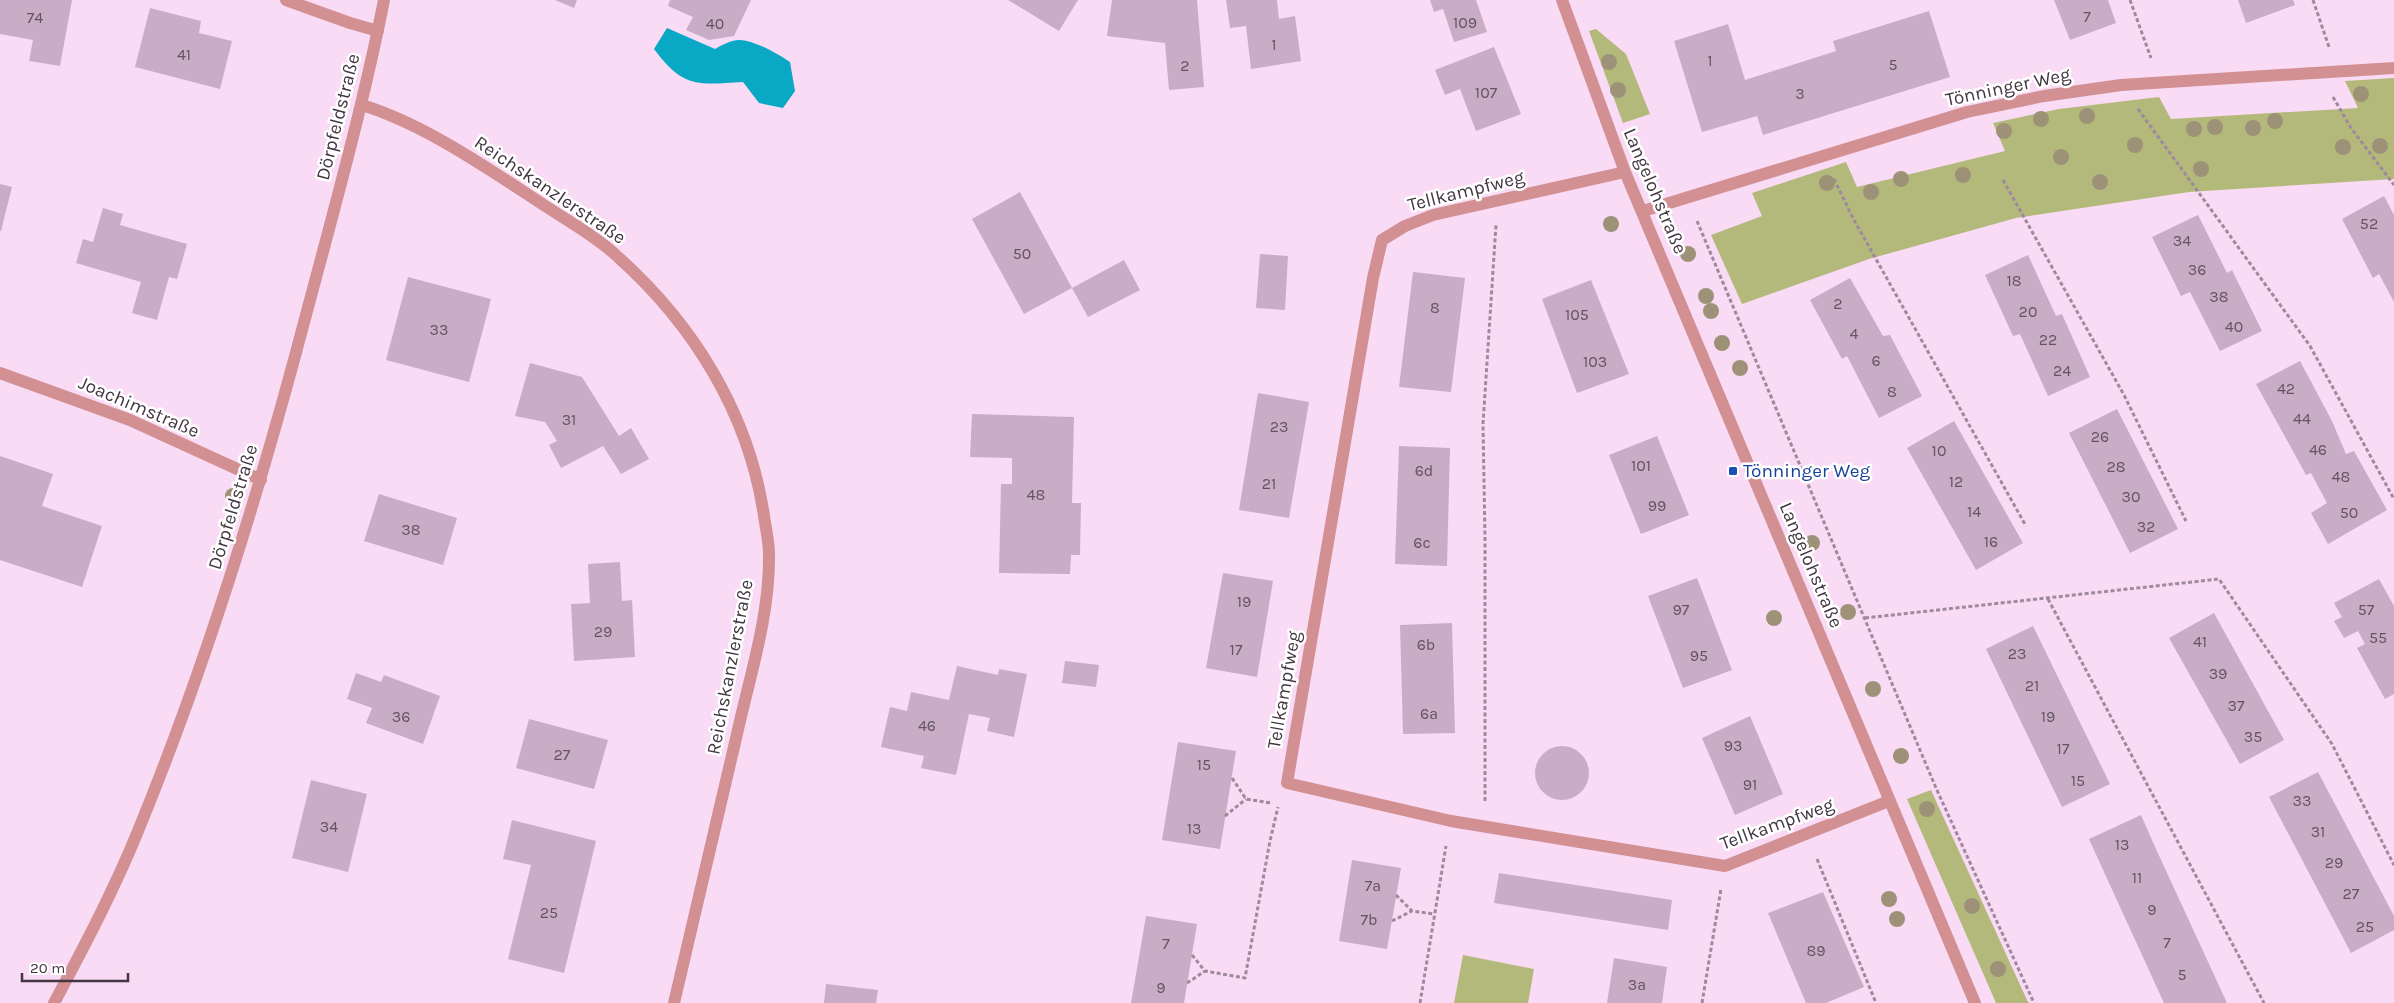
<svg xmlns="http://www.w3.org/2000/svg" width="2394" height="1003" font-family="Karla,sans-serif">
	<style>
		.green { fill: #b2b97b }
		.water { fill: #09a9c6 }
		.building { fill: #c9acc6 }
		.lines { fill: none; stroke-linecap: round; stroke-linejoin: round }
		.path { stroke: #9e8a9c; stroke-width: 3; stroke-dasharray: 4 2.5; stroke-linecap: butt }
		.minor { stroke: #d29093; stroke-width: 12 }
		.tertiary { stroke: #d29093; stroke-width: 12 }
		.tree { fill: #9d9277 }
		.transit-dot { fill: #1a4fb4; stroke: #fff; stroke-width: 2 }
		.labels { text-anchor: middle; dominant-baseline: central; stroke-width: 5; stroke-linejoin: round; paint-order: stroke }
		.number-label { font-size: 16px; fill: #645462 }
		.street-label { font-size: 19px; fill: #423741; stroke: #fff }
		.transit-label { font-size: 19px; fill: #164399; stroke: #fff; text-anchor: start }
	</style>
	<rect width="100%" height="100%" fill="#f9dbf6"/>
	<!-- green -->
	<path class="green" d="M 1596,29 L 1626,54 L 1650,114 L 1623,123 L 1589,31 Z
		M 2394,78 L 2394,179 L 2189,192 L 2016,218 L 1869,259 L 1742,304 L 1711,235 L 1762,216 L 1752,193 L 1846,162 L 1857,187 L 2005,151 L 1993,123 L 2059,109 L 2159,97 L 2171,119 L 2358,108 L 2345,81 Z
		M 1931,790 L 2027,1000 L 2029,1003 L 1996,1003 L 1907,799 Z
		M 1463,955 L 1534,969 L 1528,1003 L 1454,1003 Z"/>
	<!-- water -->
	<path class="water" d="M 667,28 L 715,49 C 722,45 729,41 738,40 C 752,39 778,54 790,62 L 795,91 L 783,108 L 759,103 L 743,82 C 697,85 683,88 654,49 Z"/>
	<!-- building -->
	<path class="building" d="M 0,0 L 72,0 L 60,66 L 29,61 L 33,40 L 0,34 Z
		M 555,0 L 577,0 L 574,8 Z
		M 670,0 L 751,0 L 734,36 L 709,40 L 686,30 L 693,17 L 668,6 Z
		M 1008,0 L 1078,0 L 1059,31 Z
		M 1112,0 L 1197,0 L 1204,87 L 1169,90 L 1165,43 L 1107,36 Z
		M 1226,0 L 1277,0 L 1279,19 L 1295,16 L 1301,61 L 1251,69 L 1246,26 L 1230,28 Z
		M 1430,0 L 1476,0 L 1487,32 L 1454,42 L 1443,9 L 1434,12 Z
		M 2054,0 L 2108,0 L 2116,23 L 2070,40 Z
		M 2238,0 L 2293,0 L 2295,5 L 2246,23 Z
		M 150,8 L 201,21 L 199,33 L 232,41 L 220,89 L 135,67 Z
		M 1929,11 L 1950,77 L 1763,135 L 1757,116 L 1702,132 L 1674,41 L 1728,24 L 1745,80 L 1836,51 L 1833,41 Z
		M 1494,47 L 1521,114 L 1476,131 L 1460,89 L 1445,95 L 1435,70 Z
		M 0,184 L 12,187 L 1,231 L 0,231 Z
		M 1020,192 L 1072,288 L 1024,314 L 972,219 Z
		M 2384,196 L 2394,215 L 2394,302 L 2379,274 L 2373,278 L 2342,219 Z
		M 103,208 L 123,214 L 120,225 L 187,244 L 177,279 L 169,277 L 157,320 L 132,313 L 141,282 L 76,263 L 83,239 L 93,242 Z
		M 2198,215 L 2227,273 L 2232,270 L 2262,331 L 2220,351 L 2190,292 L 2181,296 L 2152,237 Z
		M 1260,254 L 1288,256 L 1285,310 L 1256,308 Z
		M 2028,255 L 2056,316 L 2062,314 L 2090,377 L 2048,396 L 2020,334 L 2013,336 L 1985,275 Z
		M 1124,260 L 1140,290 L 1088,317 L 1072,288 Z
		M 1413,272 L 1465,278 L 1451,392 L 1399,387 Z
		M 408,277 L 491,299 L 469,382 L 386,360 Z
		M 1850,278 L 1883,336 L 1890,335 L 1922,396 L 1879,418 L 1847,356 L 1842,359 L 1810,300 Z
		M 1591,280 L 1629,374 L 1577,393 L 1542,299 Z
		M 2300,361 L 2332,421 L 2346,454 L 2354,451 L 2387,510 L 2328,544 L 2311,513 L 2327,503 L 2311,473 L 2306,475 L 2256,384 Z
		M 530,363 L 582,377 L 619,436 L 631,428 L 649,459 L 621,474 L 603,446 L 561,468 L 549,445 L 557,441 L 545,422 L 515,416 Z
		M 1258,393 L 1309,402 L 1289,518 L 1239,510 Z
		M 2117,409 L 2178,529 L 2130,553 L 2069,433 Z
		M 972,414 L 1074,417 L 1072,503 L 1081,503 L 1080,555 L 1071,555 L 1070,574 L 999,573 L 1001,484 L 1012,484 L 1012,458 L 970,457 Z
		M 1954,421 L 2023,543 L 1976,570 L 1907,448 Z
		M 1657,436 L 1689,515 L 1641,534 L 1609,455 Z
		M 1399,446 L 1450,448 L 1447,566 L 1395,564 Z
		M 0,456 L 53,474 L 42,506 L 102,526 L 82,587 L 0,560 Z
		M 379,494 L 457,518 L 443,565 L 364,541 Z
		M 620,562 L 622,601 L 632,600 L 635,657 L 574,661 L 571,604 L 590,603 L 588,564 Z
		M 1223,573 L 1273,581 L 1257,677 L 1206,668 Z
		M 1697,578 L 1732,670 L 1683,688 L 1648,596 Z
		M 2379,579 L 2394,606 L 2394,694 L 2385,699 L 2357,648 L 2365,644 L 2358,631 L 2344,638 L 2334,621 L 2342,617 L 2334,603 Z
		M 2214,613 L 2284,740 L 2240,764 L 2169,638 Z
		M 1452,623 L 1455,733 L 1403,734 L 1400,625 Z
		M 2033,626 L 2110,784 L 2062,807 L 1986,649 Z
		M 1065,661 L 1099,665 L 1096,687 L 1062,683 Z
		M 957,666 L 998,675 L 999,669 L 1027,674 L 1014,737 L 987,731 L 990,718 L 969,714 L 956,775 L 921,768 L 924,756 L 881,747 L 890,707 L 907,711 L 911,692 L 949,700 Z
		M 356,673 L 381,682 L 384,675 L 440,696 L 423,744 L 366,723 L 372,708 L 347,699 Z
		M 1750,716 L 1783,794 L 1735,815 L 1702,738 Z
		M 529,719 L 608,740 L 594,789 L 516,768 Z
		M 1178,742 L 1236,751 L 1220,849 L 1162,840 Z
		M1535 773a27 27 0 1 1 54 0a27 27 0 1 1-54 0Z
		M 2318,772 L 2394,916 L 2394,930 L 2351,953 L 2269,797 Z
		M 311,780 L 367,794 L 348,872 L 292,858 Z
		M 2141,815 L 2156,849 L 2227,1003 L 2164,1003 L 2104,872 L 2089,839 Z
		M 512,820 L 596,841 L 564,973 L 508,959 L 531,865 L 503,859 Z
		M 1352,860 L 1401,868 L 1387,949 L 1339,941 Z
		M 1499,873 L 1672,900 L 1668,930 L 1494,903 Z
		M 1823,892 L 1864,987 L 1826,1003 L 1806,1003 L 1768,913 Z
		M 1146,916 L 1197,924 L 1184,1003 L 1131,1003 Z
		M 1614,958 L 1667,967 L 1662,1003 L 1607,1003 Z
		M 826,984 L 878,990 L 876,1003 L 824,1003 Z"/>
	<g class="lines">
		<!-- path -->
		<path class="path" d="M 2130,0 L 2151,58
			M 2313,0 L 2329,47
			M 2333,97 L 2351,128 L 2394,185
			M 2138,109 L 2310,346 L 2394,499
			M 1834,179 L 1854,220 L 2026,526
			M 2003,180 L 2124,395 L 2186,521
			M 1697,221 L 1936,788 L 2034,1003
			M 2048,599 L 2264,1003
			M 1865,618 L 2219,579 L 2332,744 L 2394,865
			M 1232,778 L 1246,799 L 1271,803
			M 1485,801 L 1485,538 L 1483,424 L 1496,225
			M 1225,816 L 1246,799
			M 1817,859 L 1876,1003
			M 1396,895 L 1412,911 L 1434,914
			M 1392,921 L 1412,911
			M 1192,955 L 1205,971 L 1245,978 L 1270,841 L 1278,807
			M 1187,983 L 1205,971
			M 1420,1003 L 1446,846
			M 1702,1003 L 1721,889"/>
		<!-- minor -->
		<path class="minor" d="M 286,0 L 350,23 L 378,31
			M 362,105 C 427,125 493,172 550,209 C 573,224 598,238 618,257 C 694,325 749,414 764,516 C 766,529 769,542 769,554 C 770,615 750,675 737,734 C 716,823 695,913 674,1003
			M 1625,172 L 1433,215 L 1405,226 L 1382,240 L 1373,278 L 1287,783 L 1451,821 L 1725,866 L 1889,801
			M 1643,211 L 1967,112 L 2044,96 L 2121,85 L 2394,68
			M 0,373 L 130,420 L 261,480
			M 54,1003 C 84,947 114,890 138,831 C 207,663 260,490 306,315 C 334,210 363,106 384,0"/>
		<!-- tertiary -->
		<path class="tertiary" d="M 1562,0 L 1625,172 L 1975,1003"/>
	</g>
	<!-- trees -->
	<g class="tree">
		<circle cx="1609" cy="62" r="8"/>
		<circle cx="1618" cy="90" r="8"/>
		<circle cx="2361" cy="94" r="8"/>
		<circle cx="2087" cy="116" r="8"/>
		<circle cx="2041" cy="119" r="8"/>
		<circle cx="2275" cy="121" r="8"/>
		<circle cx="2215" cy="127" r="8"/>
		<circle cx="2253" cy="128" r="8"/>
		<circle cx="2194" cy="129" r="8"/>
		<circle cx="2004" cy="131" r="8"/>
		<circle cx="2135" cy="145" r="8"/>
		<circle cx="2380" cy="146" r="8"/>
		<circle cx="2343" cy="147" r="8"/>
		<circle cx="2061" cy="157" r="8"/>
		<circle cx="2201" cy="169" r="8"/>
		<circle cx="1963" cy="175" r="8"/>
		<circle cx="1901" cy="179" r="8"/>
		<circle cx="2100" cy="182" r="8"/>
		<circle cx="1827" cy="183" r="8"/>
		<circle cx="1871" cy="192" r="8"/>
		<circle cx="1611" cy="224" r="8"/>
		<circle cx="1688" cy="254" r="8"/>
		<circle cx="1706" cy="296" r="8"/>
		<circle cx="1711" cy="311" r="8"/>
		<circle cx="1722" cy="343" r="8"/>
		<circle cx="1740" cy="368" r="8"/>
		<circle cx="233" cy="496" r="8"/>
		<circle cx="1812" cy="543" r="8"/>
		<circle cx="1848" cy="612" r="8"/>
		<circle cx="1774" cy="618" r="8"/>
		<circle cx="1873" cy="689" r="8"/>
		<circle cx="1901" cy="756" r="8"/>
		<circle cx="1927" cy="809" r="8"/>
		<circle cx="1889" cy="899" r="8"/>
		<circle cx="1972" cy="906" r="8"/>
		<circle cx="1897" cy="919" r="8"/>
		<circle cx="1998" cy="969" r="8"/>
	</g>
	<!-- markers -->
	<rect class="transit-dot" x="1728" y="466" width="10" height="10" rx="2.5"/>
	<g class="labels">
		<!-- number labels -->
		<g class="number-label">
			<text x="2087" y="16">7</text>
			<text x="35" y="17">74</text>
			<text x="1465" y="22">109</text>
			<text x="715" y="23">40</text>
			<text x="1274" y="44">1</text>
			<text x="184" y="54">41</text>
			<text x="1710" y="60">1</text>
			<text x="1893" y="64">5</text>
			<text x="1185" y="65">2</text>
			<text x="1486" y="92">107</text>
			<text x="1800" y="93">3</text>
			<text x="2369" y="223">52</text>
			<text x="2182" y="240">34</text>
			<text x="1022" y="253">50</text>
			<text x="2197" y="269">36</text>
			<text x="2014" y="280">18</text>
			<text x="2219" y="296">38</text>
			<text x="1838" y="303">2</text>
			<text x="1435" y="307">8</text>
			<text x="2028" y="311">20</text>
			<text x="1577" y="314">105</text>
			<text x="2234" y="326">40</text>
			<text x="439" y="329">33</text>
			<text x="1854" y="333">4</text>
			<text x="2048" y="339">22</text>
			<text x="1876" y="360">6</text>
			<text x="1595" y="361">103</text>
			<text x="2062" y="370">24</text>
			<text x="2286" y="388">42</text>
			<text x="1892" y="391">8</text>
			<text x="2302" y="418">44</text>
			<text x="569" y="419">31</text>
			<text x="1279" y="426">23</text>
			<text x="2100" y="436">26</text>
			<text x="2318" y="449">46</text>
			<text x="1939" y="450">10</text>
			<text x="1641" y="465">101</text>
			<text x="2116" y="466">28</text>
			<text x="1424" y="470">6d</text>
			<text x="2341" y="476">48</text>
			<text x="1956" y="481">12</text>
			<text x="1269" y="483">21</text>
			<text x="1036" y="494">48</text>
			<text x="2131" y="496">30</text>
			<text x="1657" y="505">99</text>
			<text x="1974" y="511">14</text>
			<text x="2349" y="512">50</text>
			<text x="2146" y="526">32</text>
			<text x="411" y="529">38</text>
			<text x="1991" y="541">16</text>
			<text x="1422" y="542">6c</text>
			<text x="1244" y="601">19</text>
			<text x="1681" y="609">97</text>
			<text x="2366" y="609">57</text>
			<text x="603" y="631">29</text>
			<text x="2378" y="637">55</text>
			<text x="2200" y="641">41</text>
			<text x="1426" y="644">6b</text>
			<text x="1236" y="649">17</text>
			<text x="2017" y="653">23</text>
			<text x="1699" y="655">95</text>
			<text x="2218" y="673">39</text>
			<text x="2032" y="685">21</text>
			<text x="2236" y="705">37</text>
			<text x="1429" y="713">6a</text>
			<text x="401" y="716">36</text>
			<text x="2048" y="716">19</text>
			<text x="927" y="725">46</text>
			<text x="2253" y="736">35</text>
			<text x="1733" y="745">93</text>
			<text x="2063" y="748">17</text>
			<text x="562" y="754">27</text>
			<text x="1204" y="764">15</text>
			<text x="2078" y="780">15</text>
			<text x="1750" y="784">91</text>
			<text x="2302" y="800">33</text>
			<text x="329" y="826">34</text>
			<text x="1194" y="828">13</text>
			<text x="2318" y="831">31</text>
			<text x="2122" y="844">13</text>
			<text x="2334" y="862">29</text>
			<text x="2137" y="877">11</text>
			<text x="1373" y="885">7a</text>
			<text x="2351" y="893">27</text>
			<text x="2152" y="909">9</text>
			<text x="549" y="912">25</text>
			<text x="1369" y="919">7b</text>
			<text x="2365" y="926">25</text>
			<text x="2167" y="942">7</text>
			<text x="1166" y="943">7</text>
			<text x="1816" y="950">89</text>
			<text x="2182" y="974">5</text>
			<text x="1637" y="984">3a</text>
			<text x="1161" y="987">9</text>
		</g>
		<!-- street labels -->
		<g class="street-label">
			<text transform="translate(2008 87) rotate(-12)">Tönninger Weg</text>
			<text transform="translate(338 117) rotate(-76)">Dörpfeldstraße</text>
			<text transform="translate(550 190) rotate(34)">Reichskanzlerstraße</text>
			<text transform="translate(1466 191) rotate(-14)">Tellkampfweg</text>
			<text transform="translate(1655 191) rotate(67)">Langelohstraße</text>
			<text transform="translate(139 407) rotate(23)">Joachimstraße</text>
			<text transform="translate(233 507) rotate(-73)">Dörpfeldstraße</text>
			<text transform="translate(1811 565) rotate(67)">Langelohstraße</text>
			<text transform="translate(730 667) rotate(-79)">Reichskanzlerstraße</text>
			<text transform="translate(1284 690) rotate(-80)">Tellkampfweg</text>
			<text transform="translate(1777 824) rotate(-20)">Tellkampfweg</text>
		</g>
		<!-- transit labels -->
		<g class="transit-label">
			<text x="1743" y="471">Tönninger Weg</text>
		</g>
	</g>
	<!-- scale -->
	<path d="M22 973v8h106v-8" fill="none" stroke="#423741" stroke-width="2.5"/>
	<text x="30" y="973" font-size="15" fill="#423741" stroke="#ffffff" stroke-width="4" paint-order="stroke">20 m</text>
</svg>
